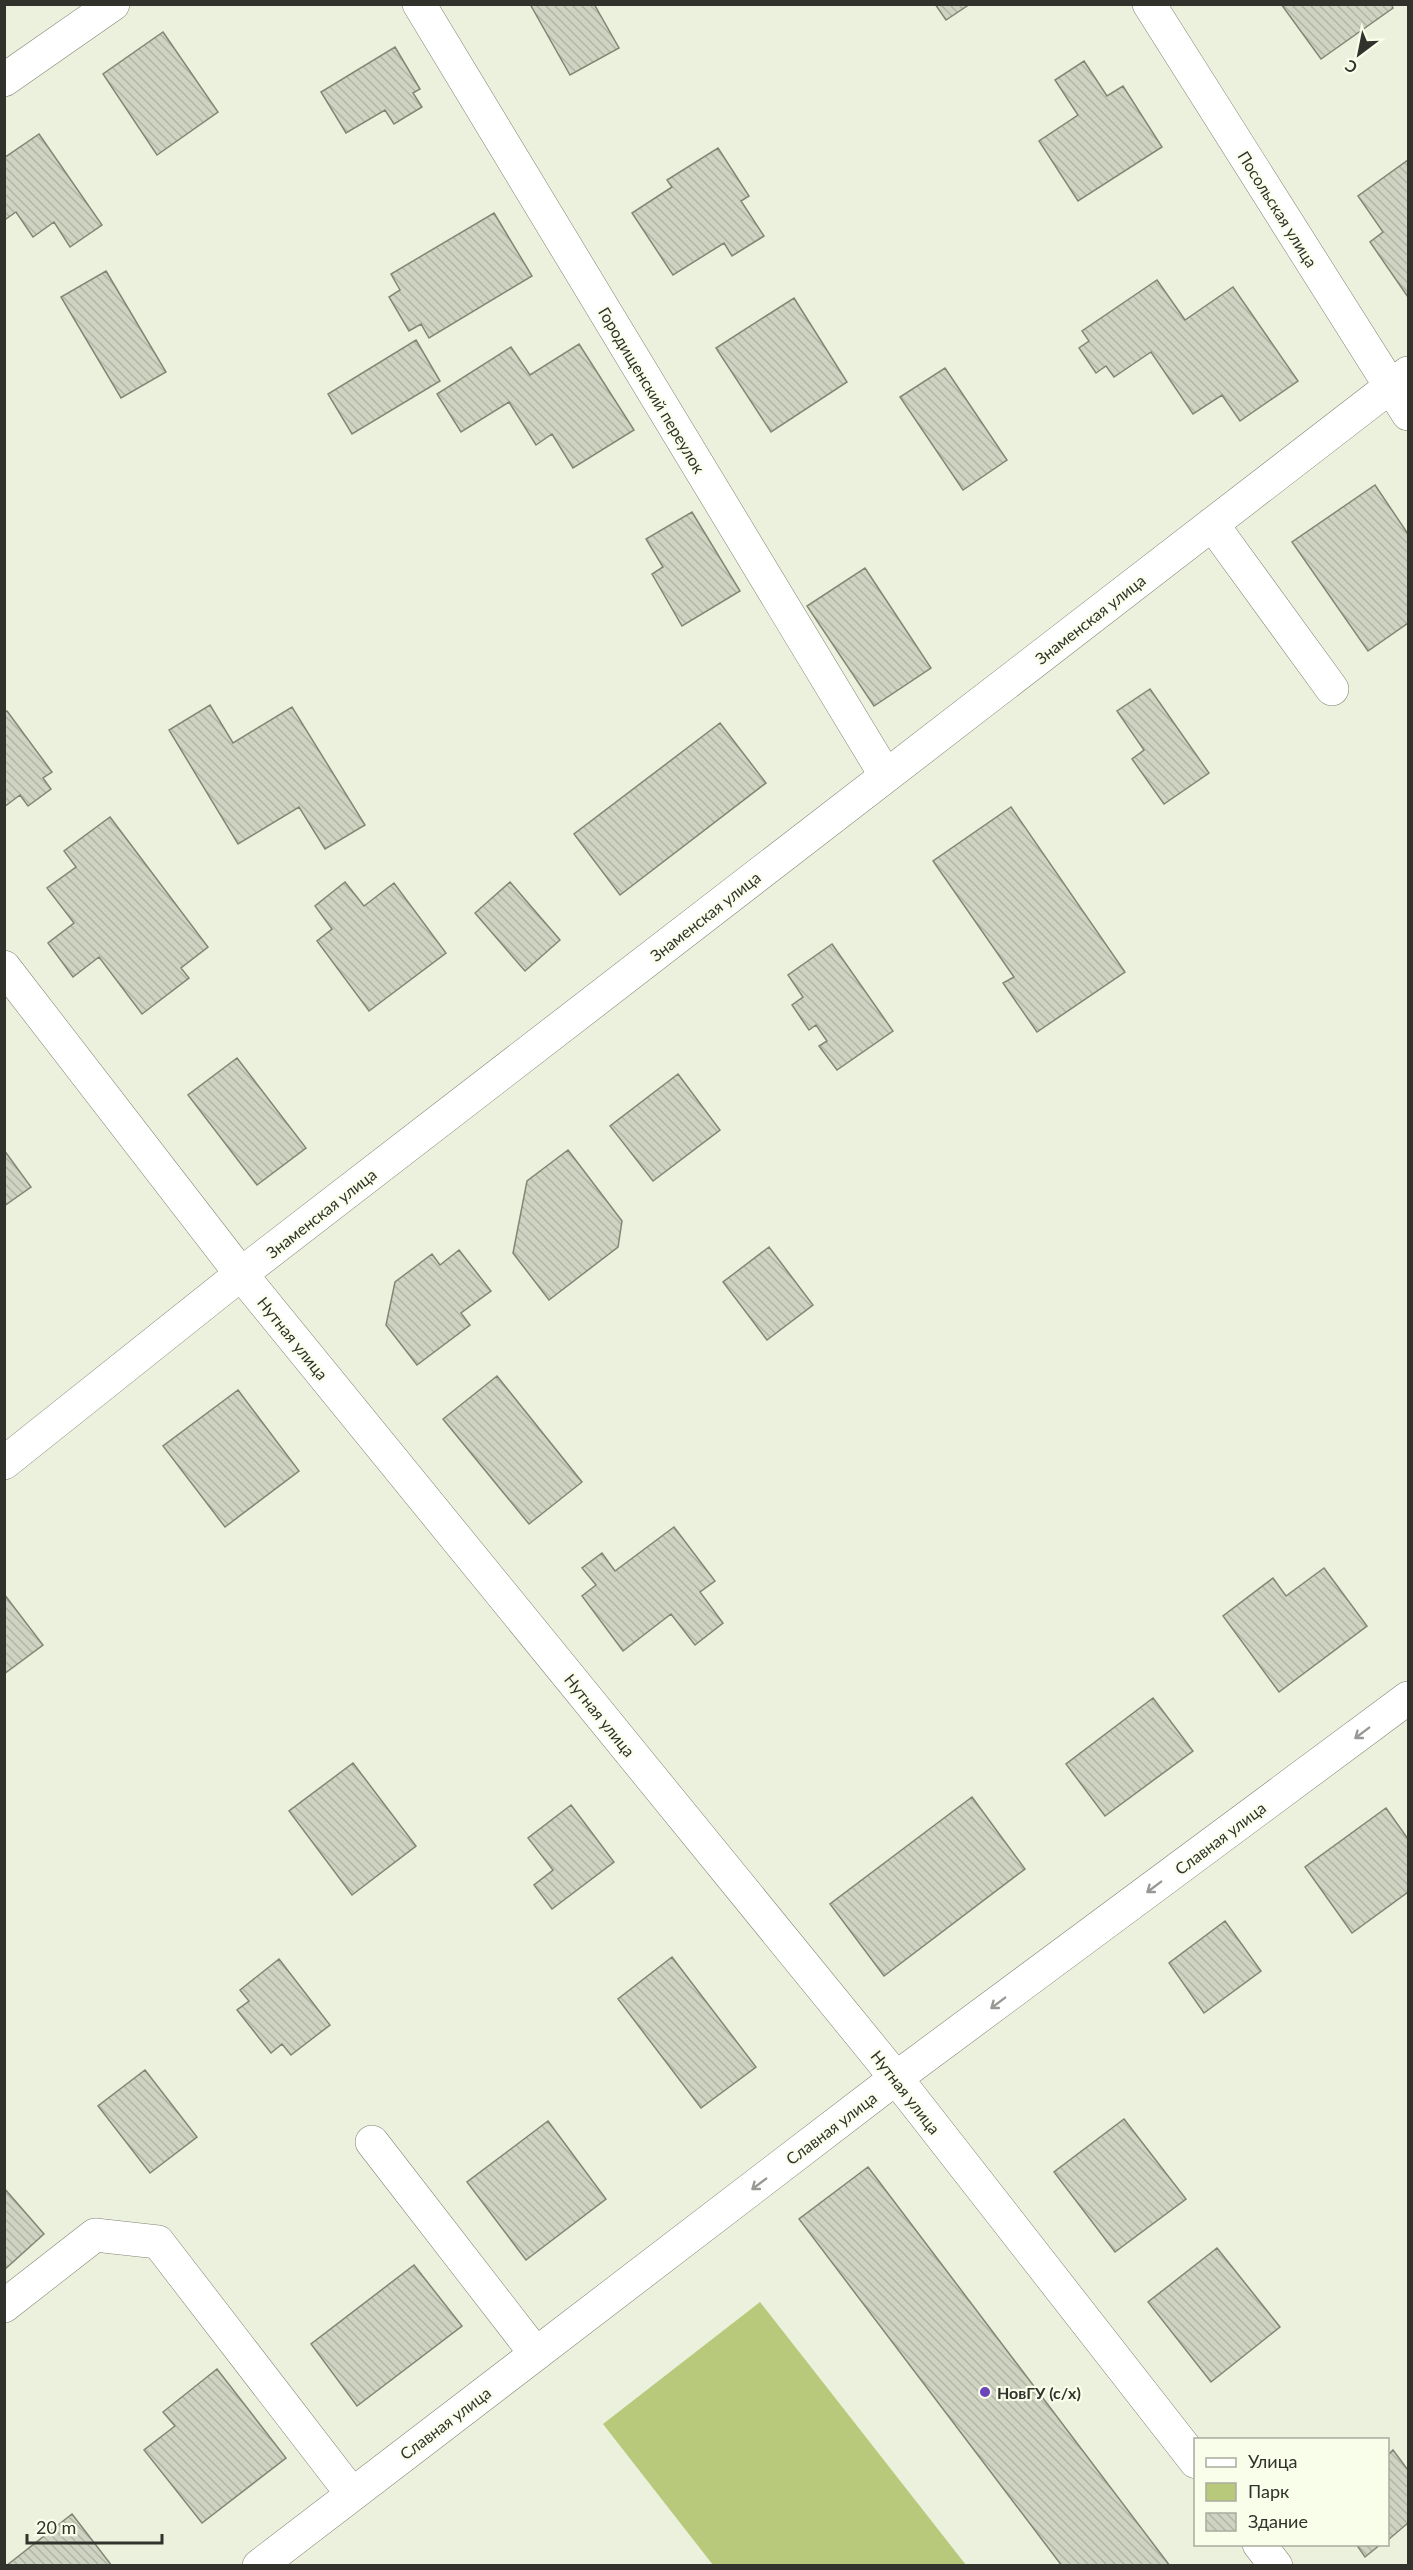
<svg xmlns="http://www.w3.org/2000/svg" width="1413" height="2570" font-family="Lato,sans-serif">
	<style>
		.park { fill: #b9c97b }
		.building { fill: url(#building-back-hatch); stroke: #828775; stroke-width: 1.5 }
		.lines { fill: none; stroke-linecap: round; stroke-linejoin: round }
		.minor-casing { stroke: #808473; stroke-width: 34 }
		.minor { stroke: #fff; stroke-width: 33 }
		.oneway { stroke: #989895 }
		.poi-dot { fill: #6c44bc; stroke: #f9feeb; stroke-width: 2 }
		.labels { text-anchor: middle; dominant-baseline: central; stroke-width: 4.5; stroke-linejoin: round; paint-order: stroke }
		.street-label { font-size: 16px; fill: #30322b; stroke: #f9feeb }
		.poi-label { font-size: 16px; font-weight: bold; fill: #30322b; stroke: #f9feeb; text-anchor: start }
	</style>
	<defs>
		<pattern id="building-back-hatch" width="6" height="6" patternUnits="userSpaceOnUse" patternTransform="scale(1.5)"><rect width="6" height="6" fill="#cfd3c1"/><path d="M-1 5l2 2M0 0l6 6M5-1l2 2" fill="none" stroke="#b2b6a6"/></pattern>
	</defs>
	<rect width="100%" height="100%" fill="#ecf1de"/>
	<!-- park -->
	<path class="park" d="M 760,2302 L 966,2565 L 713,2565 L 603,2424 Z"/>
	<!-- building -->
	<path class="building" d="M 530,4 L 594,4 L 619,48 L 570,75 Z
		M 935,4 L 970,4 L 946,20 Z
		M 1281,4 L 1391,4 L 1393,8 L 1321,59 Z
		M 163,32 L 218,112 L 157,155 L 103,74 Z
		M 395,47 L 420,89 L 413,93 L 422,107 L 394,124 L 385,110 L 346,133 L 321,92 Z
		M 1084,61 L 1107,96 L 1123,86 L 1162,147 L 1078,201 L 1039,141 L 1078,115 L 1055,80 Z
		M 39,134 L 102,225 L 70,247 L 54,222 L 33,237 L 16,212 L 6,219 L 4,218 L 4,158 Z
		M 718,148 L 749,196 L 741,201 L 764,236 L 732,256 L 724,243 L 673,275 L 632,213 L 672,187 L 667,180 Z
		M 1408,160 L 1408,297 L 1370,242 L 1383,232 L 1358,196 Z
		M 494,213 L 532,276 L 429,338 L 421,324 L 409,331 L 389,297 L 400,290 L 391,274 Z
		M 106,271 L 166,372 L 121,398 L 61,297 Z
		M 1157,280 L 1185,320 L 1233,287 L 1298,381 L 1240,421 L 1222,395 L 1193,414 L 1151,352 L 1114,377 L 1106,366 L 1096,373 L 1079,348 L 1089,341 L 1082,331 Z
		M 794,298 L 847,382 L 771,432 L 716,348 Z
		M 416,340 L 440,381 L 352,434 L 328,394 Z
		M 579,344 L 634,430 L 573,468 L 552,434 L 536,445 L 509,402 L 461,432 L 437,394 L 511,347 L 530,375 Z
		M 945,368 L 1007,460 L 963,490 L 900,397 Z
		M 1375,485 L 1408,534 L 1408,623 L 1368,651 L 1292,542 Z
		M 692,512 L 740,591 L 682,626 L 652,574 L 663,567 L 646,539 Z
		M 865,568 L 931,668 L 874,706 L 807,606 Z
		M 1150,689 L 1209,773 L 1164,804 L 1132,759 L 1144,750 L 1117,711 Z
		M 210,705 L 233,743 L 292,707 L 365,825 L 325,849 L 299,807 L 238,844 L 169,730 Z
		M 7,711 L 52,772 L 43,778 L 51,789 L 28,806 L 20,795 L 4,807 L 4,713 Z
		M 720,723 L 766,783 L 620,895 L 574,834 Z
		M 1011,807 L 1125,972 L 1037,1032 L 1003,983 L 1014,977 L 933,861 Z
		M 110,817 L 208,947 L 181,968 L 189,978 L 142,1014 L 99,957 L 73,977 L 48,943 L 74,923 L 47,888 L 76,867 L 64,851 Z
		M 345,882 L 364,906 L 394,883 L 446,953 L 369,1011 L 317,941 L 332,929 L 315,906 Z
		M 510,882 L 560,940 L 525,971 L 475,913 Z
		M 832,944 L 893,1031 L 837,1070 L 819,1046 L 827,1041 L 816,1025 L 809,1030 L 792,1005 L 803,997 L 788,975 Z
		M 237,1058 L 306,1148 L 257,1185 L 188,1095 Z
		M 678,1074 L 720,1130 L 653,1181 L 610,1126 Z
		M 4,1150 L 31,1187 L 4,1206 Z
		M 568,1150 L 622,1221 L 618,1247 L 549,1300 L 513,1253 L 527,1181 Z
		M 769,1247 L 813,1305 L 767,1340 L 723,1282 Z
		M 459,1250 L 491,1291 L 461,1313 L 470,1325 L 417,1365 L 386,1325 L 395,1282 L 432,1254 L 440,1265 Z
		M 497,1376 L 582,1482 L 529,1524 L 443,1419 Z
		M 238,1390 L 299,1471 L 225,1527 L 163,1446 Z
		M 674,1527 L 715,1581 L 700,1592 L 723,1623 L 695,1645 L 671,1614 L 623,1651 L 582,1596 L 596,1585 L 582,1568 L 602,1553 L 615,1571 Z
		M 1324,1568 L 1367,1626 L 1279,1692 L 1223,1616 L 1273,1578 L 1286,1596 Z
		M 4,1594 L 43,1645 L 4,1674 Z
		M 1153,1698 L 1193,1751 L 1105,1816 L 1066,1764 Z
		M 353,1763 L 416,1846 L 352,1895 L 289,1811 Z
		M 972,1797 L 1025,1869 L 884,1976 L 830,1904 Z
		M 571,1805 L 614,1862 L 552,1909 L 534,1885 L 553,1870 L 528,1838 Z
		M 1386,1808 L 1408,1839 L 1408,1892 L 1352,1933 L 1305,1867 Z
		M 1225,1921 L 1261,1971 L 1204,2013 L 1169,1963 Z
		M 672,1957 L 756,2067 L 701,2108 L 618,1999 Z
		M 279,1959 L 330,2025 L 291,2055 L 282,2044 L 271,2053 L 237,2010 L 249,2001 L 240,1990 Z
		M 145,2070 L 197,2137 L 150,2173 L 98,2106 Z
		M 1124,2119 L 1186,2199 L 1115,2252 L 1054,2172 Z
		M 548,2121 L 606,2199 L 526,2260 L 467,2182 Z
		M 868,2167 L 1170,2566 L 1062,2566 L 799,2219 Z
		M 4,2188 L 44,2234 L 4,2270 Z
		M 1217,2248 L 1280,2327 L 1211,2382 L 1148,2302 Z
		M 414,2265 L 462,2326 L 357,2406 L 311,2344 Z
		M 217,2369 L 286,2458 L 202,2523 L 144,2450 L 175,2426 L 163,2412 Z
		M 1393,2450 L 1408,2470 L 1408,2523 L 1388,2540 L 1388,2455 Z
		M 72,2514 L 112,2566 L 6,2566 Z
		M 1356,2544 L 1381,2544 L 1365,2557 Z"/>
	<g class="lines">
		<defs>
			<path id="minor" d="M 419,4 L 886,776
				M 1149,4 L 1408,414
				M 4,80 L 113,4
				M 1212,524 L 1332,689
				M 4,967 L 241,1274 L 896,2078 L 1196,2462
				M 4,1463 L 241,1274 L 1408,373
				M 372,2142 L 536,2354
				M 4,2306 L 95,2235 L 158,2242 L 352,2494
				M 1259,2544 L 1276,2566
				M 259,2566 L 896,2078 L 1408,1698"/>
		</defs>
		<!-- minor casing -->
		<use href="#minor" class="minor-casing"/>
		<!-- minor -->
		<use href="#minor" class="minor"/>
	</g>
	<!-- one-way arrows -->
	<defs><path id="oneway-shaft" d="M-6 0H5M1.5-3L5.5 0L1.5 3" fill="none" stroke-width="1.6" stroke-linecap="round" stroke-linejoin="round" transform="scale(1.5)"/></defs>
	<g class="oneway">
		<use href="#oneway-shaft" transform="translate(1362 1733) rotate(143)"/>
		<use href="#oneway-shaft" transform="translate(1154 1887) rotate(143)"/>
		<use href="#oneway-shaft" transform="translate(998 2003) rotate(143)"/>
		<use href="#oneway-shaft" transform="translate(759 2184) rotate(143)"/>
	</g>
	<!-- markers -->
	<circle class="poi-dot" cx="985" cy="2392" r="6"/>
	<g class="labels">
		<!-- street labels -->
		<g class="street-label">
			<text transform="translate(1278 209) rotate(58)">Посольская улица</text>
			<text transform="translate(652 390) rotate(59)">Городищенский переулок</text>
			<text transform="translate(1090 619) rotate(-38)">Знаменская улица</text>
			<text transform="translate(705 916) rotate(-38)">Знаменская улица</text>
			<text transform="translate(321 1213) rotate(-38)">Знаменская улица</text>
			<text transform="translate(293 1338) rotate(51)">Нутная улица</text>
			<text transform="translate(600 1715) rotate(51)">Нутная улица</text>
			<text transform="translate(1220 1838) rotate(-37)">Славная улица</text>
			<text transform="translate(906 2092) rotate(52)">Нутная улица</text>
			<text transform="translate(831 2128) rotate(-37)">Славная улица</text>
			<text transform="translate(445 2423) rotate(-37)">Славная улица</text>
		</g>
		<!-- poi labels -->
		<g class="poi-label">
			<text x="997" y="2392">НовГУ (с/х)</text>
		</g>
	</g>
	<!-- border -->
	<rect width="1413" height="2570" fill="none" stroke="#30322b" stroke-width="12"/>
	<!-- legend -->
	<rect x="1194" y="2438" width="195" height="108" fill="#f9feeb" stroke="#a9ac9e" stroke-width="1.5"/>
	<rect x="1206" y="2458" width="30" height="9" fill="#ffffff" stroke="#a9ac9e" stroke-width="1.5"/>
	<text x="1248" y="2468" font-size="18" fill="#30322b">Улица</text>
	<rect x="1206" y="2483" width="30" height="18" fill="#b9c97b" stroke="#a9ac9e" stroke-width="1.5"/>
	<text x="1248" y="2498" font-size="18" fill="#30322b">Парк</text>
	<rect x="1206" y="2513" width="30" height="18" fill="url(#building-back-hatch)" stroke="#a9ac9e" stroke-width="1.5"/>
	<text x="1248" y="2528" font-size="18" fill="#30322b">Здание</text>
	<!-- north arrow -->
	<g transform="translate(1359 54) rotate(212)" stroke="#f9feeb" stroke-width="4.5" paint-order="stroke">
	<path d="M0-4.5L10 22L0 15L-10 22Z" fill="#30322b"/>
	<text y="-9" font-size="16" font-weight="bold" text-anchor="middle" fill="#30322b">С</text>
	</g>
	<!-- scale -->
	<path d="M27 2534v9h135v-9" fill="none" stroke="#30322b" stroke-width="3"/>
	<text x="36" y="2534" font-size="18" fill="#30322b" stroke="#f9feeb" stroke-width="4.5" paint-order="stroke">20 m</text>
</svg>
